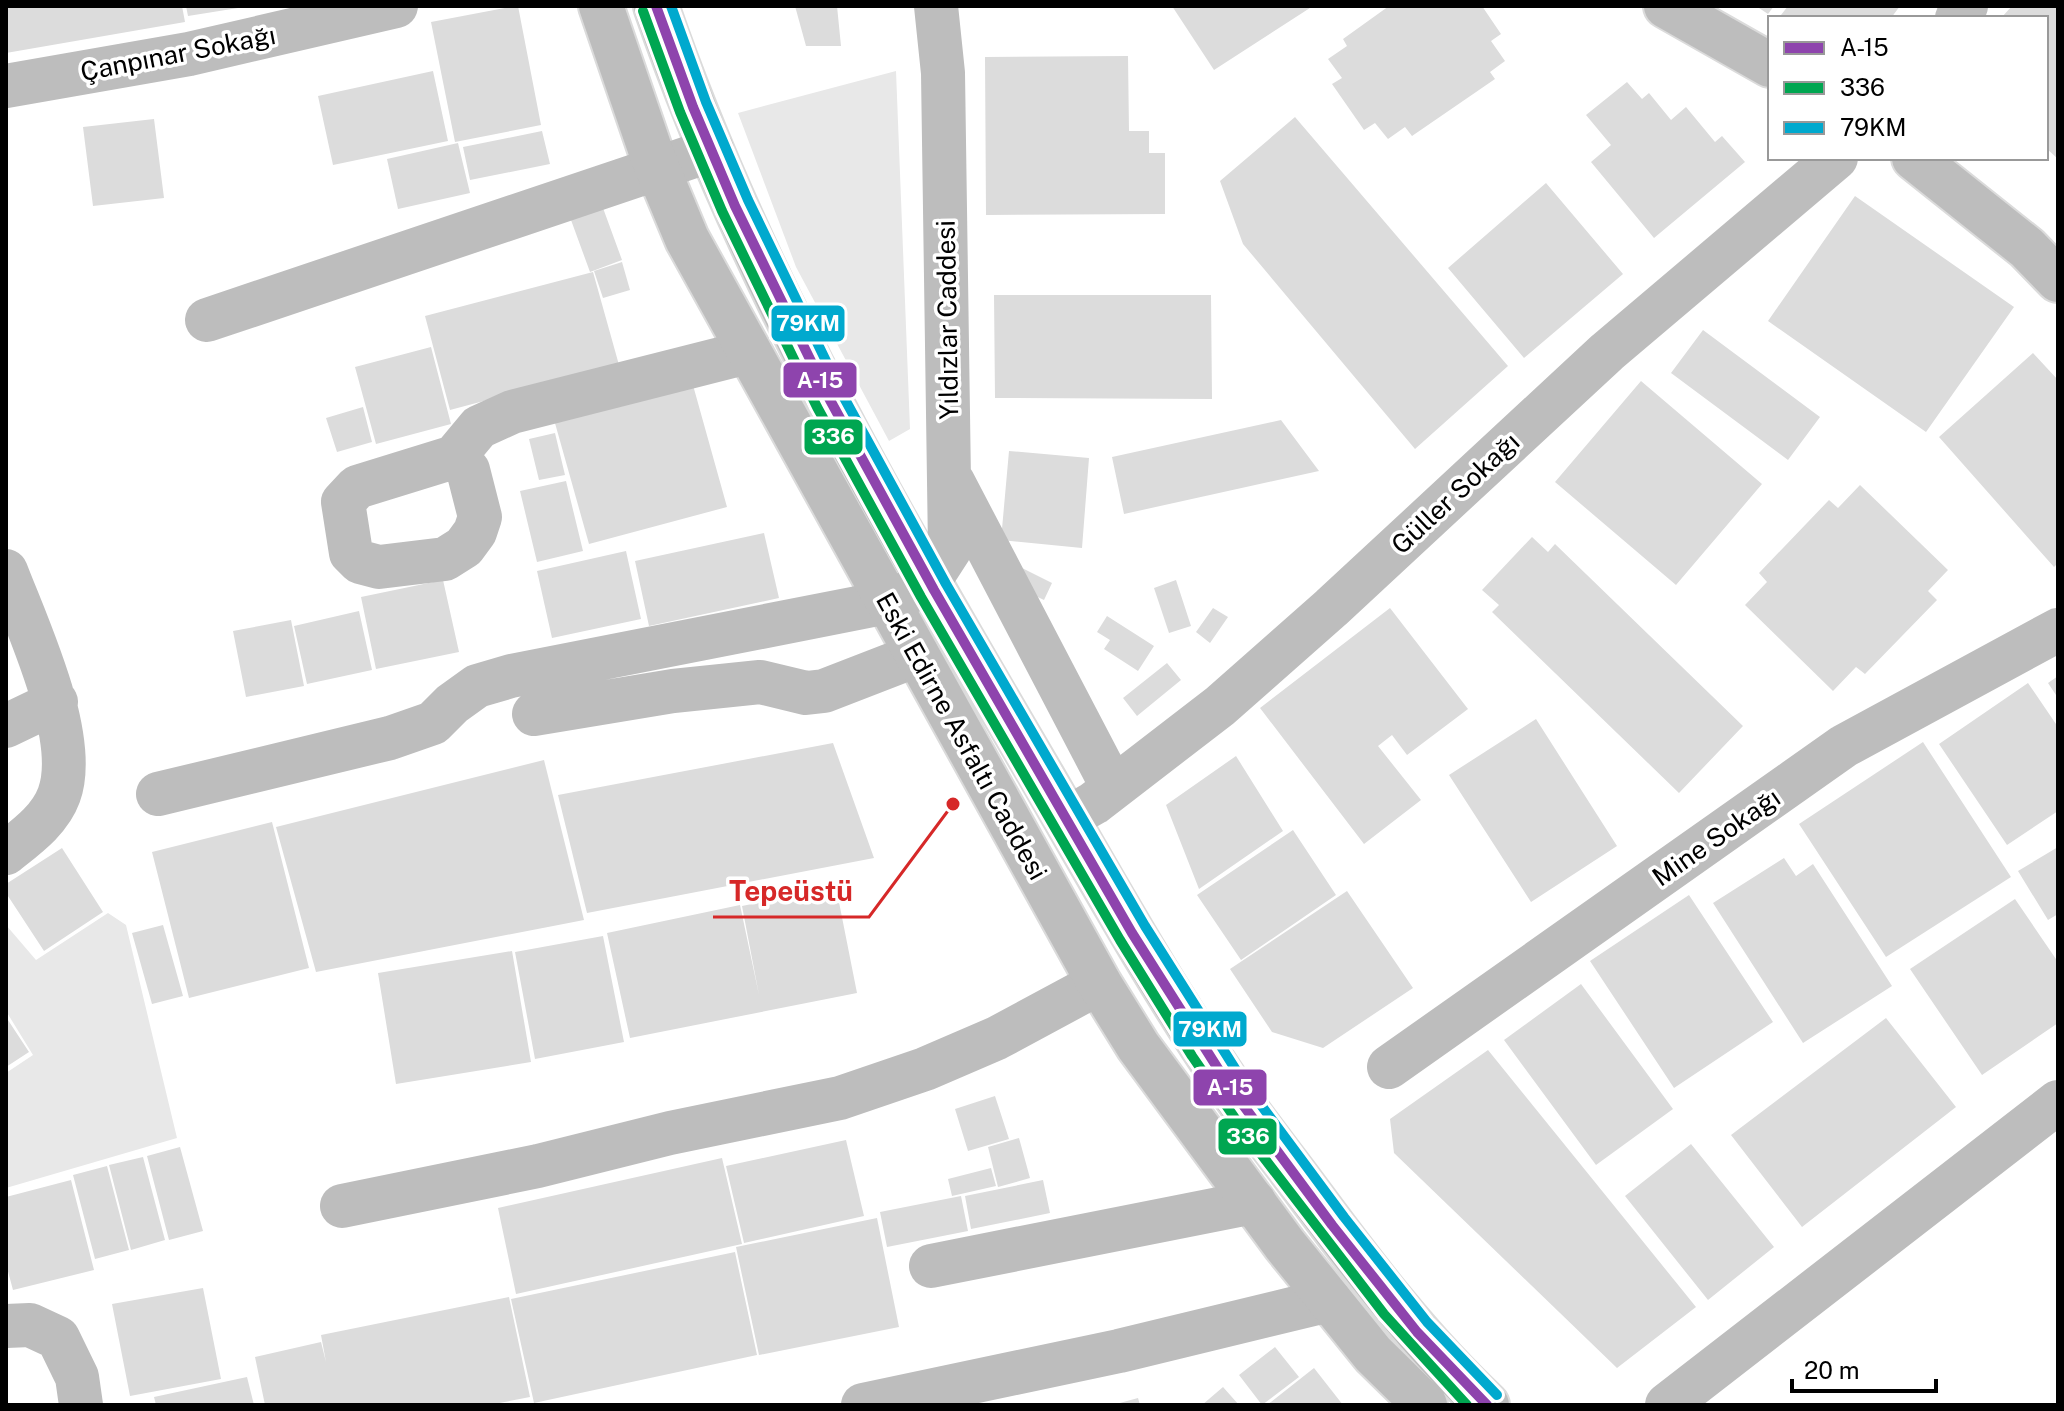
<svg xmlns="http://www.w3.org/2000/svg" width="2064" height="1411" font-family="'Public Sans',sans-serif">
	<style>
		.green { fill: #e8e8e8 }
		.building { fill: #dcdcdc }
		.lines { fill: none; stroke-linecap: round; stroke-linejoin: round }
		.major-casing { stroke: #dbdbdb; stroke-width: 48 }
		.minor { stroke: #bdbdbd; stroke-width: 44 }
		.major { stroke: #bdbdbd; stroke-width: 44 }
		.bus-1-casing { stroke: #fff; stroke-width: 16 }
		.bus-2-casing { stroke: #fff; stroke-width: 16 }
		.bus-3-casing { stroke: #fff; stroke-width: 16 }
		.bus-1 { stroke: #8e44ad; stroke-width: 10 }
		.bus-2 { stroke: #00a651; stroke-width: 10 }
		.bus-3 { stroke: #00a9ce; stroke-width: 10 }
		.labels { text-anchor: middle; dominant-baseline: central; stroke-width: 7; stroke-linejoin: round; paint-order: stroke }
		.street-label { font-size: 26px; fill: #000; stroke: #fff }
		.leader { fill: none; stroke: #d62828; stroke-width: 3 }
		.callout-dot { fill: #d62828; stroke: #fff; stroke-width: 3 }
		.callout-label { font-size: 28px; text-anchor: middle; font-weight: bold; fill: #d62828; stroke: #fff; stroke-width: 7; stroke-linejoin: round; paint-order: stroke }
		.line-badge { stroke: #fff; stroke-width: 3 }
		.badge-label { font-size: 22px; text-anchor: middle; font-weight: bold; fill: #fff }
	</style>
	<rect width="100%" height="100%" fill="#fff"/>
	<!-- green -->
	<path class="green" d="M 896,71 L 910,429 L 889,441 L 796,267 L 738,113 Z
		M 108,913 L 126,925 L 177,1138 L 6,1188 L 6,1073 L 33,1055 L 6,1011 L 6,925 L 36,960 Z"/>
	<!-- building -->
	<path class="building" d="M 6,6 L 182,6 L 185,22 L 6,53 Z
		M 186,6 L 238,6 L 238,8 L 188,16 Z
		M 515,6 L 518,6 L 541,125 L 455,142 L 431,22 Z
		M 795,6 L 837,6 L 841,46 L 806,46 Z
		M 1172,6 L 1313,6 L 1214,70 Z
		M 1389,6 L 1482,6 L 1501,34 L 1491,41 L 1505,61 L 1490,72 L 1495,79 L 1412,136 L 1405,127 L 1388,139 L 1375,123 L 1364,130 L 1332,84 L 1342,78 L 1328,59 L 1347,46 L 1343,39 Z
		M 1756,6 L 1774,6 L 1768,14 Z
		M 1788,6 L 1900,6 L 1891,18 L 1785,18 L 1781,15 Z
		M 2012,6 L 2058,6 L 2058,159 L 2046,148 L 2046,18 L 2001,18 Z
		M 1128,56 L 1129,131 L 1149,131 L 1149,153 L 1165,153 L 1165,214 L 986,215 L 985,57 Z
		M 433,71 L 448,141 L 333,165 L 318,96 Z
		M 1627,82 L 1642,99 L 1649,93 L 1671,120 L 1686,107 L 1715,142 L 1722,136 L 1745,162 L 1654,238 L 1591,162 L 1611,145 L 1586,115 Z
		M 1295,117 L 1508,366 L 1415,449 L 1243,244 L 1220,181 Z
		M 154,119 L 164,198 L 93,206 L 83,127 Z
		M 542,131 L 550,164 L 470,180 L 463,147 Z
		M 458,143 L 470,193 L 398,209 L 387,159 Z
		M 1546,183 L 1623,274 L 1524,358 L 1448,268 Z
		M 1855,196 L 2014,307 L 1926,432 L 1768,321 Z
		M 603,208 L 622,260 L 590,272 L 571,220 Z
		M 622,262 L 630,290 L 603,298 L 594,271 Z
		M 593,272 L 619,365 L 450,410 L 425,316 Z
		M 994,295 L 1211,295 L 1212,399 L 995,398 Z
		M 1703,330 L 1820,417 L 1788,460 L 1671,373 Z
		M 431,347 L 451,424 L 376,444 L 355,367 Z
		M 2033,353 L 2058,380 L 2058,563 L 2054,567 L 1939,437 Z
		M 691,378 L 727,507 L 589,544 L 553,416 Z
		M 1641,381 L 1762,484 L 1676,585 L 1555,482 Z
		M 363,407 L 372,442 L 337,452 L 326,418 Z
		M 1281,420 L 1319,471 L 1124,514 L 1112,457 Z
		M 555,433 L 565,475 L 539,480 L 529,439 Z
		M 1009,451 L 1089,458 L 1082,548 L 1001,540 Z
		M 566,481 L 583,551 L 537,562 L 520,491 Z
		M 1860,485 L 1948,570 L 1928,591 L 1937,600 L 1865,674 L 1856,667 L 1833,691 L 1745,605 L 1767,582 L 1759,573 L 1829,500 L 1838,508 Z
		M 764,533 L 779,598 L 649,626 L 635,561 Z
		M 1532,537 L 1548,552 L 1555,544 L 1743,726 L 1679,793 L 1492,612 L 1499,605 L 1482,590 Z
		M 626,551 L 641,619 L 552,638 L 537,571 Z
		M 1018,566 L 1052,583 L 1044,600 L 1010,584 Z
		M 443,580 L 459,652 L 376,669 L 361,597 Z
		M 1176,580 L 1191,626 L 1169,633 L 1154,588 Z
		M 1213,608 L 1228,617 L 1210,643 L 1196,632 Z
		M 1390,608 L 1468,709 L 1407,755 L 1392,735 L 1378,746 L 1421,800 L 1364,844 L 1260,708 Z
		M 359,611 L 372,670 L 307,684 L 294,626 Z
		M 1107,616 L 1154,646 L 1138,671 L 1104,649 L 1110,640 L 1097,632 Z
		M 291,620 L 304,686 L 246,697 L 233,631 Z
		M 1167,663 L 1181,680 L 1137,716 L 1123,698 Z
		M 2058,676 L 2058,698 L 2048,683 Z
		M 2028,683 L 2058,727 L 2058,811 L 2007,845 L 1939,744 Z
		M 1536,719 L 1617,846 L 1531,902 L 1449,775 Z
		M 1923,742 L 2011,877 L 1886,957 L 1799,824 Z
		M 833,743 L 874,858 L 587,913 L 558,795 Z
		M 1236,756 L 1283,831 L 1199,889 L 1166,805 Z
		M 544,760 L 584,920 L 316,972 L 276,827 Z
		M 272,822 L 309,968 L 189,998 L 152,852 Z
		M 1293,830 L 1336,895 L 1241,960 L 1197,895 Z
		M 2058,847 L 2058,914 L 2048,920 L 2018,871 Z
		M 62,848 L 103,912 L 44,951 L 6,893 L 6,884 Z
		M 1784,858 L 1796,876 L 1813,864 L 1892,986 L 1803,1043 L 1713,903 Z
		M 836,887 L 857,993 L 630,1038 L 607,933 L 740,905 L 759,995 L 742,906 Z
		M 1347,891 L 1413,988 L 1323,1048 L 1272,1032 L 1230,969 Z
		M 1689,895 L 1773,1022 L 1674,1088 L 1590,961 Z
		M 2015,899 L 2058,962 L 2058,1023 L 1982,1075 L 1910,969 Z
		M 163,925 L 183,996 L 152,1004 L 132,933 Z
		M 603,936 L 624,1042 L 535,1059 L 515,952 Z
		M 512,951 L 531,1062 L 396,1084 L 378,973 Z
		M 1581,984 L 1673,1109 L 1596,1165 L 1504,1040 Z
		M 6,1017 L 29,1052 L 6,1067 Z
		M 1886,1018 L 1956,1107 L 1802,1227 L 1731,1135 Z
		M 1488,1050 L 1696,1307 L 1617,1368 L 1394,1153 L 1390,1119 Z
		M 995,1096 L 1009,1139 L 968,1151 L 955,1109 Z
		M 1019,1138 L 1030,1178 L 998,1187 L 988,1147 Z
		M 846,1140 L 864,1216 L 744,1243 L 726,1166 Z
		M 1691,1144 L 1774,1247 L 1708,1300 L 1625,1196 Z
		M 180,1147 L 203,1231 L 169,1240 L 147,1156 Z
		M 143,1157 L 165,1240 L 131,1250 L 109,1165 Z
		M 722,1158 L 742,1244 L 516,1294 L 498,1208 Z
		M 107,1166 L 129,1250 L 95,1259 L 73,1175 Z
		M 991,1168 L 996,1186 L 952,1196 L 948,1179 Z
		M 71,1180 L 94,1270 L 13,1290 L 6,1264 L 6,1197 Z
		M 1043,1180 L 1050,1213 L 971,1229 L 965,1196 Z
		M 961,1196 L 968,1231 L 887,1247 L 880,1212 Z
		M 877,1218 L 899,1327 L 759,1355 L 736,1247 Z
		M 735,1252 L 757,1355 L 534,1403 L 511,1299 Z
		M 203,1288 L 221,1379 L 130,1396 L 112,1304 Z
		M 509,1297 L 530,1397 L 489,1405 L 265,1405 L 255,1357 L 321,1342 L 326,1362 L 321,1335 Z
		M 1275,1347 L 1299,1377 L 1262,1405 L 1239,1375 Z
		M 1314,1368 L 1343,1405 L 1267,1405 Z
		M 247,1377 L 254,1405 L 156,1405 L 154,1397 Z
		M 1223,1387 L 1239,1405 L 1202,1405 Z
		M 1138,1398 L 1140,1405 L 1116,1405 L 1116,1404 Z"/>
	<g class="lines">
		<defs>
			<path id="major" d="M 601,6 L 652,155 L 687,239 L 1099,983 L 1138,1046 L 1285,1245 L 1373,1354 L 1425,1405
				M 656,6 C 749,277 897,530 1042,777 C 1102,881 1161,987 1229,1086 C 1255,1124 1285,1161 1312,1198 C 1366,1271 1421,1343 1487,1405
				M 1666,6 L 1770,65
				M 1914,158 L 2027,248 L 2058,280"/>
		</defs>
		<!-- major casing -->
		<use href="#major" class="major-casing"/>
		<!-- minor -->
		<path class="minor" d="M 1957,18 L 1966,6
			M 6,86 L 189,54 L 396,6
			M 207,320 L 712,150
			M 454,457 L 468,470 L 480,517 L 475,532 L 464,547 L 445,559 L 379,567 L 360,562 L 351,553 L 343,502 L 357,487 L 454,457 L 479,427 L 512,412 L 748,352
			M 953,482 L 1113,788
			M 6,571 C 27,626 80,738 59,795 C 50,820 26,837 6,853
			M 534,714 L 673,691 L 760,682 L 806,693 L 824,691 L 917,655
			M 6,726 L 56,702
			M 158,794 L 390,738 L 433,723 L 452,704 L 477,686 L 511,676 L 888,602 L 928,583 L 950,549 L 943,73 L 936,6
			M 1066,819 L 1094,803 L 1220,706 L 1331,608 L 1607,352 L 1836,158
			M 1389,1067 L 1844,746 L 2058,630
			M 342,1206 L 538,1166 L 670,1133 L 840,1098 L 925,1069 L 997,1038 L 1099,983
			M 931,1266 L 1254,1202
			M 6,1326 L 30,1325 L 58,1338 L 77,1377 L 81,1405
			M 863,1405 L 1119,1351 L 1329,1300
			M 1667,1405 L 2058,1102"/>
		<!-- major -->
		<use href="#major" class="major"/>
		<defs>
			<path id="bus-1" d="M 656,6 L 693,107 L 735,206 L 830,400 L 934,590 L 1132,933 L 1229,1086 L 1332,1225 L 1417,1332 L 1487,1405"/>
			<path id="bus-2" d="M 643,11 L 680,112 L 722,211 L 817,407 L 921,597 L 1120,940 L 1192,1056 L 1248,1137 L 1384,1314 L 1467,1405"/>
			<path id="bus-3" d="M 671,6 L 706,102 L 748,200 L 842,394 L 946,584 L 1145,926 L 1241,1078 L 1344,1217 L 1427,1322 L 1497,1395"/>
		</defs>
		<!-- bus-1 casing -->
		<use href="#bus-1" class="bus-1-casing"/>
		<!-- bus-2 casing -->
		<use href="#bus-2" class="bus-2-casing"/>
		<!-- bus-3 casing -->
		<use href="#bus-3" class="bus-3-casing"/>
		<!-- bus-1 -->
		<use href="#bus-1" class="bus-1"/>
		<!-- bus-2 -->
		<use href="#bus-2" class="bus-2"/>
		<!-- bus-3 -->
		<use href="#bus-3" class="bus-3"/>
	</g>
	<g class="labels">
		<!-- street labels -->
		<g class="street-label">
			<text transform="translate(178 53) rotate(-11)">Çanpınar Sokağı</text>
			<text transform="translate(947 320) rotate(-91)">Yıldızlar Caddesi</text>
			<text transform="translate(1455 493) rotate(-43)">Güller Sokağı</text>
			<text transform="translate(962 736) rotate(61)">Eski Edirne Asfaltı Caddesi</text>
			<text transform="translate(1716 837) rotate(-35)">Mine Sokağı</text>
		</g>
	</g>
	<!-- callouts -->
	<path class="leader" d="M953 804L869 917H713"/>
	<circle class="callout-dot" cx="953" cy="804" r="8"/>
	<g class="callout-label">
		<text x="791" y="901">Tepeüstü</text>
	</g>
	<g class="line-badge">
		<rect x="770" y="304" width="76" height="39" rx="8" fill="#00a9ce"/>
		<rect x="782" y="361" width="76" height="38" rx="8" fill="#8e44ad"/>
		<rect x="803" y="418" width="61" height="38" rx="8" fill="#00a651"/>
		<rect x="1172" y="1010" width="76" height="38" rx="8" fill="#00a9ce"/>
		<rect x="1192" y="1068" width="76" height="39" rx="8" fill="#8e44ad"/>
		<rect x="1217" y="1117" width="61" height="39" rx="8" fill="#00a651"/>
	</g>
	<g class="badge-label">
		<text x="808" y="331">79KM</text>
		<text x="820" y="388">A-15</text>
		<text x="833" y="444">336</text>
		<text x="1210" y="1037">79KM</text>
		<text x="1230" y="1095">A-15</text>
		<text x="1248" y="1144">336</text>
	</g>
	<!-- border -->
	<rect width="2064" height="1411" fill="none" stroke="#000000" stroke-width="16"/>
	<!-- legend -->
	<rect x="1768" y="16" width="280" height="144" fill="#ffffff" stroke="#999999" stroke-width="2"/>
	<rect x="1784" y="42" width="40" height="12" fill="#8e44ad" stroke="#999999" stroke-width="2"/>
	<text x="1840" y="56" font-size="24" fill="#000000">A-15</text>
	<rect x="1784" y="82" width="40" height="12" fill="#00a651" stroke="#999999" stroke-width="2"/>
	<text x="1840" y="96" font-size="24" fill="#000000">336</text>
	<rect x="1784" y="122" width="40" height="12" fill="#00a9ce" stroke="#999999" stroke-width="2"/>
	<text x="1840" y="136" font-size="24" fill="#000000">79KM</text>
	<!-- scale -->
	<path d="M1792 1379v12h144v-12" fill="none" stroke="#000000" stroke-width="4"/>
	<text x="1804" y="1379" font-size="24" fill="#000000" stroke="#ffffff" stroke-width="6" paint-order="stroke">20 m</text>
</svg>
